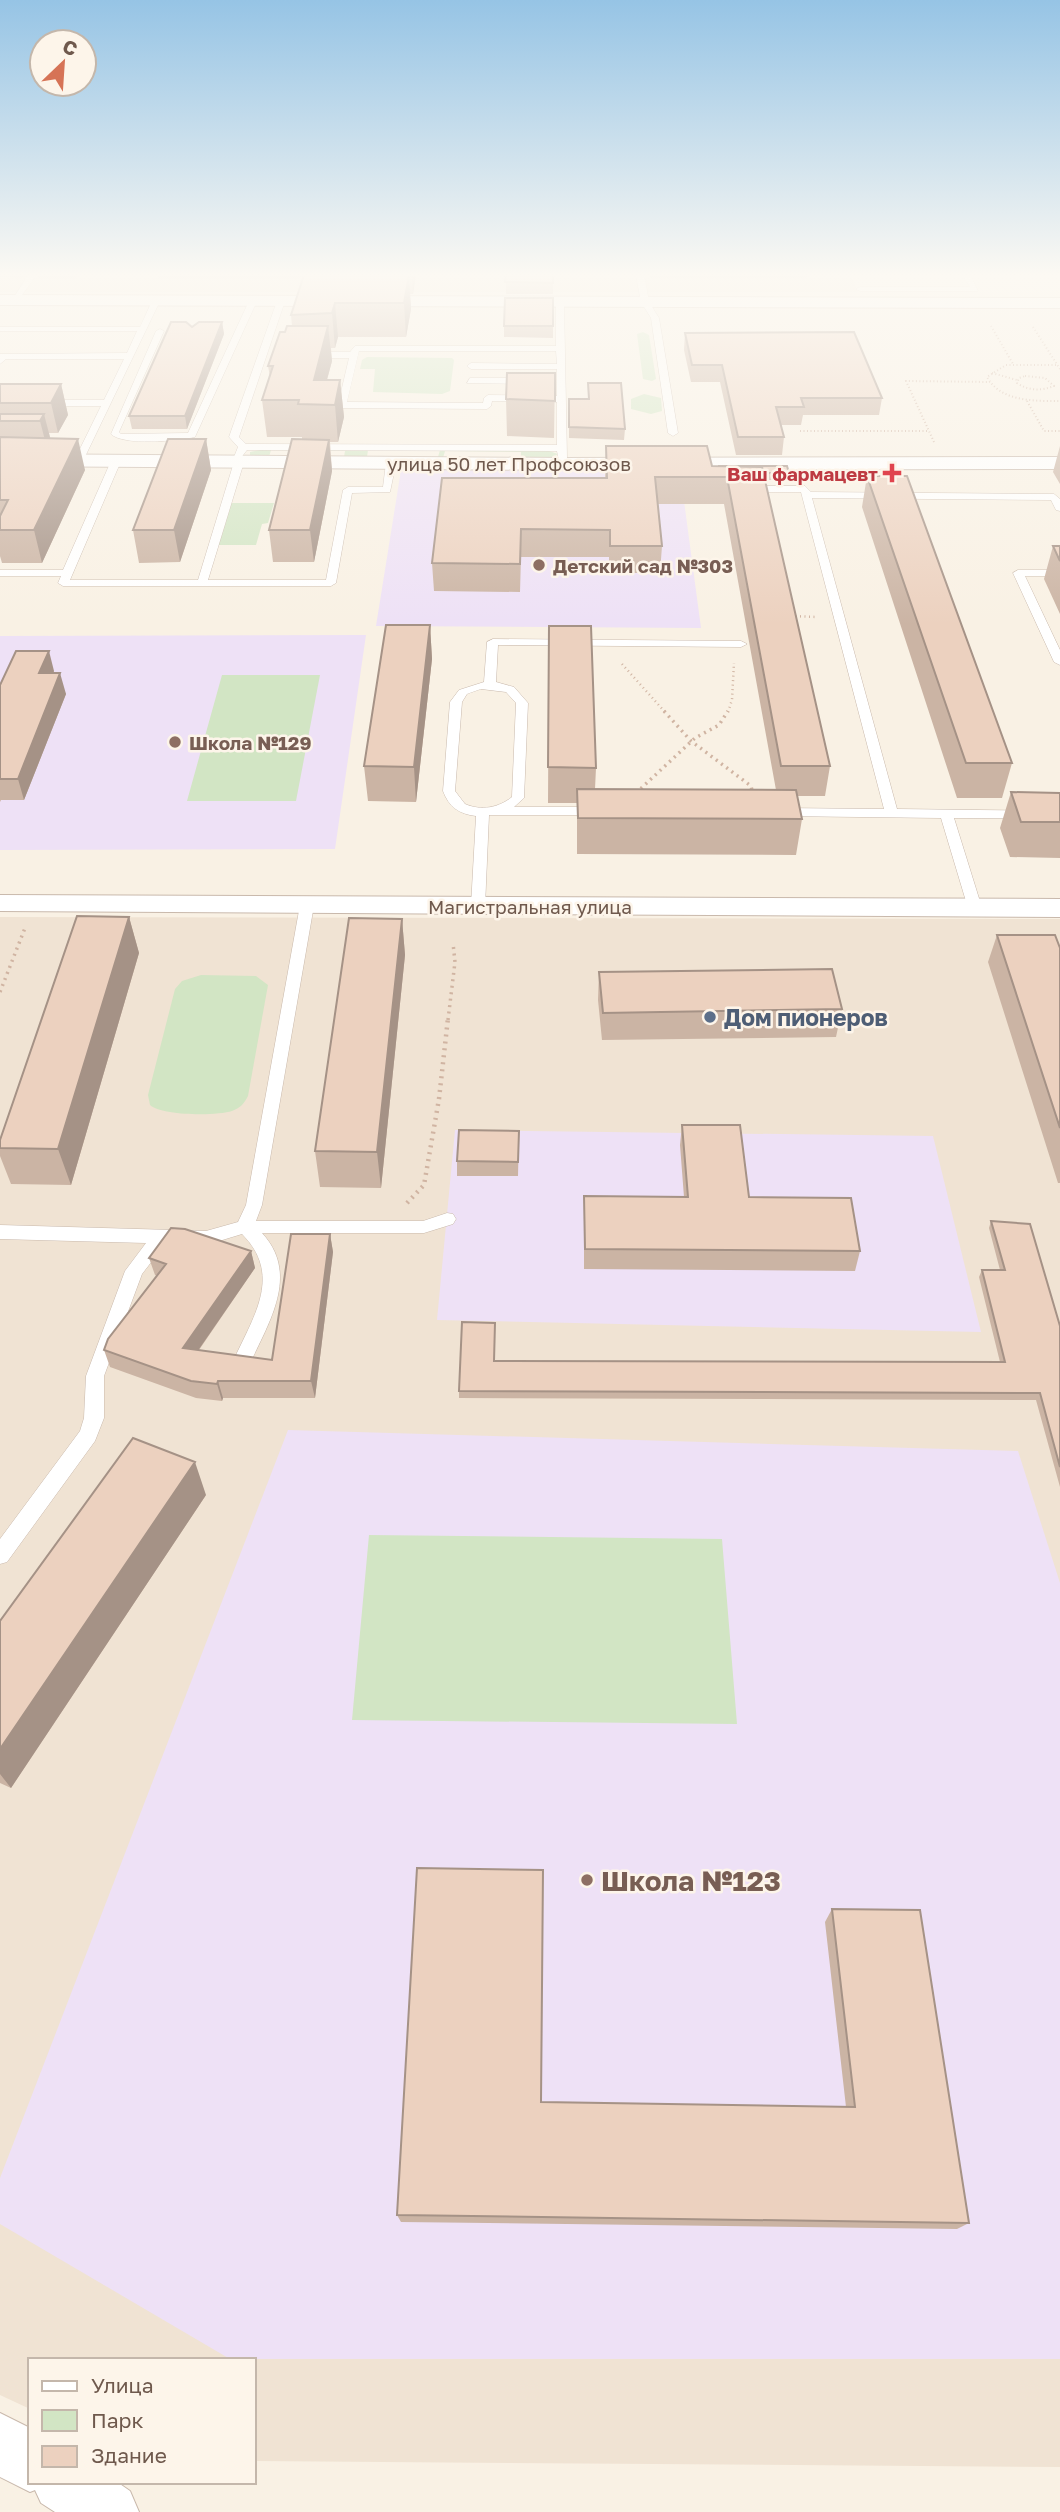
<svg xmlns="http://www.w3.org/2000/svg" width="1060" height="2512" font-family="'Golos Text',sans-serif">
	<style>
		.residential { fill: #f0e3d3 }
		.education { fill: #eee1f6 }
		.green { fill: #d2e5c4 }
		.lines { fill: none; stroke-linecap: round; stroke-linejoin: round }
		.service-casing { stroke: #c9b9ac; stroke-width: 1 }
		.minor-casing { stroke: #c9b9ac; stroke-width: 2 }
		.secondary-casing { stroke: #cebbac; stroke-width: 2 }
		.path-far3 { stroke: #d0b4a2; stroke-width: 2; stroke-dasharray: 1 2.5; stroke-linecap: butt }
		.path-far2 { stroke: #d0b4a2; stroke-width: 2.5; stroke-dasharray: 1 3.5; stroke-linecap: butt }
		.path-far1 { stroke: #d0b4a2; stroke-width: 3.5; stroke-dasharray: 2 4.5; stroke-linecap: butt }
		.path { stroke: #d0b4a2; stroke-width: 4.5; stroke-dasharray: 2 5; stroke-linecap: butt }
		.service { fill: #fff; fill-rule: evenodd }
		.minor { fill: #fff; fill-rule: evenodd }
		.secondary { fill: #fff; fill-rule: evenodd }
		.wall { fill: #cbb4a4 }
		.shaded-wall { fill: #a59286 }
		.building { fill: #ecd1bf; stroke: #a59286; stroke-width: 2 }
		.health-dot { fill: #e0444e; stroke: #fdf5ea; stroke-width: 2.5 }
		.education-dot { fill: #8d6e63; stroke: #fdf5ea; stroke-width: 2.5 }
		.service-dot { fill: #5c6f8a; stroke: #fdf5ea; stroke-width: 2.5 }
		.labels { text-anchor: middle; dominant-baseline: central; stroke-width: 5; stroke-linejoin: round; paint-order: stroke }
		.far-street-label { font-size: 19px; fill: #6f594d; stroke: #fdf5ea }
		.far-health-label { font-size: 19px; font-weight: bold; fill: #be3a42; stroke: #fdf5ea; text-anchor: end }
		.far-education-label { font-size: 19px; font-weight: bold; fill: #785e54; stroke: #fdf5ea; text-anchor: start }
		.service-label { font-size: 23px; font-weight: bold; fill: #4e5e75; stroke: #fdf5ea; text-anchor: start }
		.near-education-label { font-size: 28px; font-weight: bold; fill: #785e54; stroke: #fdf5ea; text-anchor: start }
	</style>
	<rect width="100%" height="100%" fill="#f9f1e4"/>
	<!-- residential -->
	<path class="residential" d="M 0,274 L 850,274 L 858,292 L 0,292 Z
		M 0,917 L 1060,919 L 1060,2467 L 254,2461 L 254,2360 L 30,2360 L 30,2409 L 0,2395 Z"/>
	<!-- education -->
	<path class="education" d="M 401,470 L 680,471 L 701,628 L 376,626 Z
		M 366,635 L 335,849 L 0,850 L 0,636 Z
		M 455,1130 L 933,1136 L 981,1332 L 437,1320 Z
		M 288,1430 L 1018,1451 L 1060,1583 L 1060,2359 L 230,2359 L 0,2224 L 0,2178 Z"/>
	<!-- green -->
	<path class="green" d="M 643,332 L 649,335 L 656,379 L 652,381 L 643,379 L 637,334 Z
		M 367,357 L 452,358 L 454,360 L 450,391 L 442,394 L 373,392 L 375,369 L 360,369 L 362,360 Z
		M 644,394 L 661,398 L 662,411 L 651,414 L 631,409 L 631,399 Z
		M 260,450 L 368,450 L 367,457 L 438,457 L 440,450 L 549,451 L 558,454 L 552,458 L 521,458 L 521,452 L 445,451 L 443,458 L 344,457 L 345,451 L 271,450 L 269,457 L 250,455 L 250,452 Z
		M 231,503 L 274,503 L 268,523 L 262,524 L 256,545 L 218,545 Z
		M 222,675 L 320,675 L 296,801 L 187,801 Z
		M 201,975 L 256,976 L 268,985 L 248,1096 C 244,1104 240,1108 232,1111 C 217,1116 162,1116 150,1105 L 148,1095 L 175,989 L 182,981 Z
		M 369,1535 L 722,1539 L 737,1724 L 352,1720 Z"/>
	<g class="lines">
		<defs>
			<path id="service" d="M 29,274 L 37,274 L 17,302 L 11,302 Z
				M 636,274 L 644,274 L 649,302 L 659,318 L 678,433 L 673,436 L 668,433 L 651,318 L 641,302 Z
				M 962,274 L 970,274 L 978,291 L 860,291 L 856,289 L 860,287 L 970,287 Z
				M 153,299 L 160,301 L 82,463 L 74,461 L 101,406 L 0,406 L 0,400 L 104,400 L 124,359 L 6,359 L 0,364 L 0,354 L 127,353 L 137,331 L 0,331 L 0,327 L 140,327 Z
				M 253,299 L 257,301 L 195,437 C 178,441 123,446 111,434 L 156,331 L 160,329 L 164,331 L 119,432 L 121,434 L 188,433 L 249,301 Z
				M 281,299 L 285,301 L 239,437 L 246,444 L 557,445 L 557,402 L 492,401 L 491,406 L 487,409 L 342,408 L 338,405 L 349,358 L 308,358 L 304,355 L 308,352 L 350,352 L 355,346 L 556,346 L 556,302 L 560,300 L 564,302 L 567,459 L 559,461 L 557,451 L 247,450 L 240,459 L 244,462 L 208,580 L 326,580 L 343,490 L 348,487 L 383,487 L 386,463 L 391,460 L 396,463 L 390,492 L 352,493 L 336,583 L 331,586 L 63,586 L 58,583 L 61,576 L 0,576 L 0,570 L 63,570 L 111,461 L 116,458 L 121,461 L 70,580 L 198,580 L 234,462 L 238,459 L 234,457 L 238,447 L 229,437 L 277,301 ZM 359,351 L 556,351 L 557,364 L 471,363 L 467,366 L 471,369 L 557,369 L 557,396 L 488,395 L 484,398 L 483,403 L 347,402 Z
				M 470,378 L 530,378 L 534,381 L 530,384 L 467,383 Z
				M 805,486 L 811,492 L 1054,494 L 1060,499 L 1060,511 L 1056,510 L 1051,500 L 812,498 L 897,809 L 1060,811 L 1060,819 L 954,818 L 982,908 L 980,911 L 970,911 L 968,908 L 941,818 L 778,816 L 772,812 L 778,808 L 884,809 L 801,492 L 744,492 L 739,489 L 744,486 Z
				M 1018,570 L 1060,570 L 1060,576 L 1025,576 L 1060,650 L 1060,665 L 1054,662 L 1013,573 Z
				M 493,639 L 741,641 L 747,644 L 741,647 L 498,645 L 496,682 L 514,687 L 528,703 L 524,798 L 514,807 L 599,807 L 605,811 L 599,815 L 489,815 L 485,906 L 478,910 L 471,906 L 476,816 C 459,814 449,807 443,791 L 450,702 L 459,690 L 484,682 L 487,642 ZM 481,689 L 506,692 L 516,703 L 512,797 C 498,808 481,811 465,804 L 455,791 L 462,702 L 467,694 Z
				M 307,901 L 314,905 L 262,1205 L 256,1221 L 423,1221 L 447,1213 L 453,1214 L 456,1219 L 453,1224 L 424,1233 L 262,1233 C 298,1272 272,1317 253,1357 L 251,1362 L 244,1365 L 237,1362 L 235,1357 C 255,1314 282,1274 242,1234 L 206,1245 L 166,1243 L 142,1274 L 104,1376 L 104,1418 L 95,1441 L 7,1562 L 0,1564 L 0,1539 L 80,1431 L 84,1418 L 86,1376 L 125,1271 L 146,1243 L 0,1239 L 0,1225 L 206,1231 L 238,1222 L 246,1205 L 300,905 Z"/>
			<path id="minor" d="M 0,454 L 562,458 L 1060,457 L 1060,469 L 562,470 L 0,466 Z
				M 0,895 L 1060,899 L 1060,917 L 0,911 Z
				M 0,2413 L 30,2428 L 30,2482 L 117,2482 L 130,2491 L 139,2512 L 55,2512 L 41,2503 L 35,2490 L 30,2492 L 0,2477 Z"/>
			<path id="secondary" d="M 0,295 L 1060,298 L 1060,308 L 0,305 Z"/>
		</defs>
		<!-- service casing -->
		<use href="#service" class="service-casing"/>
		<!-- minor casing -->
		<use href="#minor" class="minor-casing"/>
		<!-- secondary casing -->
		<use href="#secondary" class="secondary-casing"/>
		<!-- path-far3 -->
		<path class="path-far3" d="M 991,326 L 1013,364
			M 1033,327 L 1060,369
			M 1056,365 L 1006,365 L 987,377 C 1001,402 1034,401 1060,401
			M 992,373 L 1017,380
			M 1025,376 L 1045,378 L 1054,386 C 1041,391 1029,391 1017,383 L 1019,378 Z
			M 1027,401 L 1044,431 L 1060,431
			M 800,431 L 929,431
			M 934,442 L 906,381 L 990,382"/>
		<!-- path-far2 -->
		<path class="path-far2" d="M 791,616 L 817,617
			M 622,664 L 665,712
			M 728,712 L 732,700 L 734,663"/>
		<!-- path-far1 -->
		<path class="path-far1" d="M 664,711 L 691,741 L 751,786 L 753,795
			M 636,793 L 695,738 L 719,725 L 728,711
			M 0,992 L 25,928
			M 448,1020 L 455,962 L 453,943"/>
		<!-- path -->
		<path class="path" d="M 407,1203 L 424,1185 L 439,1099 L 448,1018"/>
		<!-- service -->
		<use href="#service" class="service"/>
		<!-- minor -->
		<use href="#minor" class="minor"/>
		<!-- secondary -->
		<use href="#secondary" class="secondary"/>
	</g>
	<!-- wall -->
	<path class="wall" d="M 0,274 L 27,274 L 23,278 L 0,277 Z
		M 38,274 L 78,274 L 75,279 L 39,279 Z
		M 157,274 L 302,274 L 300,279 L 158,279 Z
		M 310,274 L 416,274 L 413,294 L 410,294 L 411,309 L 406,337 L 338,337 L 335,348 L 331,348 L 332,361 L 327,380 L 340,380 L 344,417 L 338,442 L 330,442 L 332,471 L 314,562 L 273,562 L 269,530 L 302,440 L 302,437 L 267,437 L 262,400 L 270,377 L 268,366 L 285,332 L 292,326 L 291,315 Z
		M 506,274 L 553,274 L 553,294 L 506,294 Z
		M 650,274 L 807,274 L 807,278 L 651,278 Z
		M 553,298 L 553,338 L 504,337 L 504,326 Z
		M 222,322 L 224,334 L 187,429 L 132,429 L 129,416 L 192,327 Z
		M 685,333 L 882,398 L 879,415 L 803,415 L 801,425 L 781,425 L 784,437 L 782,455 L 736,455 L 720,382 L 691,382 L 684,350 Z
		M 555,373 L 554,438 L 507,436 L 506,399 Z
		M 588,383 L 625,429 L 624,440 L 569,438 L 569,399 L 588,399 Z
		M 0,384 L 61,384 L 68,415 L 58,433 L 49,433 L 50,438 L 85,470 L 42,563 L 2,563 L 0,556 Z
		M 206,439 L 211,470 L 180,562 L 139,563 L 133,530 Z
		M 606,446 L 712,466 L 789,473 L 788,480 L 765,480 L 830,766 L 825,796 L 797,796 L 802,819 L 796,855 L 577,854 L 577,803 L 548,803 L 549,626 L 596,768 L 595,789 L 776,790 L 724,504 L 658,504 L 662,546 L 660,573 L 609,573 L 609,557 L 521,557 L 520,592 L 434,591 L 432,563 L 605,478 Z
		M 1060,446 L 1060,484 L 1053,472 Z
		M 867,476 L 1012,763 L 1002,798 L 957,798 L 862,507 Z
		M 1053,546 L 1060,546 L 1060,614 L 1044,579 Z
		M 430,625 L 432,659 L 416,802 L 368,801 L 364,766 Z
		M 54,671 L 53,673 L 66,694 L 24,800 L 1,800 L 0,802 L 0,685 Z
		M 1011,792 L 1060,793 L 1060,858 L 1010,857 L 1000,828 Z
		M 129,917 L 139,953 L 71,1185 L 11,1184 L 0,1156 L 0,1140 Z
		M 402,919 L 405,955 L 381,1188 L 320,1187 L 315,1151 Z
		M 997,935 L 1060,948 L 1060,1183 L 1058,1183 L 988,962 Z
		M 599,972 L 842,1009 L 836,1037 L 602,1040 L 598,1000 Z
		M 682,1125 L 749,1197 L 860,1251 L 855,1271 L 584,1269 L 584,1196 L 684,1197 L 680,1145 Z
		M 519,1131 L 518,1176 L 457,1176 L 457,1161 Z
		M 991,1221 L 1060,1326 L 1060,1487 L 1036,1400 L 459,1398 L 459,1391 L 1000,1362 L 979,1277 L 982,1270 L 1000,1270 L 989,1228 Z
		M 330,1234 L 333,1252 L 315,1398 L 223,1398 L 222,1401 L 196,1398 L 110,1367 L 104,1350 L 157,1276 L 155,1275 L 149,1258 L 251,1251 L 255,1268 L 199,1350 L 272,1360 Z
		M 206,1495 L 11,1788 L 0,1783 L 0,1621 Z
		M 832,1909 L 969,2223 L 957,2229 L 401,2222 L 397,2215 L 541,2102 L 846,2107 L 825,1922 Z"/>
	<!-- shaded-wall -->
	<path class="shaded-wall" d="M 412,274 L 416,274 L 413,294 Z
		M 409,275 L 411,309 L 406,337 L 404,303 Z
		M 335,303 L 338,337 L 335,348 L 332,313 Z
		M 222,322 L 224,334 L 187,429 L 185,416 Z
		M 328,326 L 332,361 L 320,405 L 314,380 Z
		M 340,380 L 344,417 L 338,442 L 335,405 Z
		M 61,384 L 68,415 L 58,433 L 51,403 Z
		M 44,414 L 52,445 L 48,452 L 40,421 Z
		M 78,439 L 85,470 L 42,563 L 34,530 Z
		M 206,439 L 211,470 L 180,562 L 174,530 Z
		M 329,440 L 332,471 L 314,562 L 310,530 Z
		M 430,625 L 432,659 L 416,802 L 414,767 Z
		M 49,651 L 54,671 L 45,694 L 39,673 Z
		M 60,673 L 66,694 L 24,800 L 18,779 Z
		M 129,917 L 139,953 L 71,1185 L 58,1149 Z
		M 402,919 L 405,955 L 381,1188 L 377,1152 Z
		M 330,1234 L 333,1252 L 315,1398 L 311,1381 Z
		M 251,1251 L 255,1268 L 188,1365 L 183,1348 Z
		M 218,1381 L 223,1398 L 222,1401 L 217,1384 Z
		M 195,1462 L 206,1495 L 11,1788 L 0,1774 L 0,1749 Z"/>
	<!-- building -->
	<path class="building" d="M 506,274 L 553,274 L 553,283 L 505,282 Z
		M 304,275 L 409,275 L 404,303 L 335,303 L 332,313 L 291,315 Z
		M 505,298 L 553,298 L 553,326 L 504,326 Z
		M 171,322 L 186,322 L 192,327 L 199,322 L 222,322 L 185,416 L 129,416 Z
		M 287,326 L 328,326 L 314,380 L 340,380 L 335,405 L 298,404 L 299,400 L 262,400 L 273,366 L 268,366 L 280,332 L 285,332 Z
		M 854,332 L 882,398 L 801,398 L 804,407 L 776,407 L 784,437 L 738,437 L 722,365 L 692,365 L 685,333 Z
		M 507,373 L 555,373 L 555,401 L 506,399 Z
		M 588,383 L 621,383 L 625,429 L 569,427 L 569,399 L 589,399 Z
		M 0,384 L 61,384 L 51,403 L 0,403 Z
		M 0,414 L 44,414 L 40,421 L 0,421 Z
		M 0,437 L 78,439 L 34,530 L 0,530 L 0,516 L 8,500 L 0,500 Z
		M 168,439 L 206,439 L 174,530 L 133,530 Z
		M 292,439 L 329,440 L 310,530 L 269,530 Z
		M 606,446 L 707,446 L 712,466 L 762,467 L 830,766 L 781,766 L 727,477 L 655,477 L 662,546 L 610,546 L 610,530 L 521,529 L 520,564 L 432,563 L 442,478 L 607,478 Z
		M 718,466 L 787,466 L 789,473 L 764,473 L 762,467 Z
		M 867,476 L 907,476 L 1012,763 L 966,763 Z
		M 1053,546 L 1060,546 L 1060,561 Z
		M 386,625 L 430,625 L 414,767 L 364,766 Z
		M 549,626 L 591,626 L 596,768 L 548,767 Z
		M 16,651 L 49,651 L 39,673 L 60,673 L 18,779 L 0,779 L 0,685 Z
		M 577,789 L 796,790 L 802,819 L 578,818 Z
		M 1011,792 L 1060,793 L 1060,822 L 1021,822 Z
		M 77,916 L 129,917 L 58,1149 L 0,1148 L 0,1140 Z
		M 349,918 L 402,919 L 377,1152 L 315,1151 Z
		M 997,935 L 1055,935 L 1060,948 L 1060,1128 Z
		M 832,969 L 842,1009 L 603,1013 L 599,972 Z
		M 682,1125 L 740,1125 L 749,1197 L 851,1198 L 860,1251 L 585,1249 L 584,1196 L 688,1197 Z
		M 459,1130 L 519,1131 L 518,1162 L 457,1161 Z
		M 991,1221 L 1030,1224 L 1060,1326 L 1060,1467 L 1040,1393 L 459,1391 L 462,1322 L 495,1323 L 494,1361 L 1005,1362 L 982,1270 L 1005,1270 Z
		M 171,1228 L 185,1229 L 251,1251 L 183,1348 L 272,1360 L 291,1234 L 330,1234 L 311,1381 L 218,1381 L 217,1384 L 191,1381 L 104,1350 L 108,1339 L 166,1264 L 149,1258 Z
		M 133,1438 L 195,1462 L 0,1749 L 0,1621 Z
		M 417,1868 L 543,1870 L 541,2102 L 855,2107 L 832,1909 L 920,1910 L 969,2223 L 397,2215 Z"/>
	<!-- sky -->
	<linearGradient id="sky" x2="0" y2="1"><stop stop-color="#96c4e5"/><stop offset="0.44" stop-color="#fcf9f3"/><stop offset="1" stop-color="#fcf9f3" stop-opacity="0"/></linearGradient>
	<rect width="1060" height="625" fill="url(#sky)"/>
	<!-- markers -->
	<path class="health-dot" d="M888.5 462.5h7v7h7v7h-7v7h-7v-7h-7v-7h7z"/>
	<g class="education-dot">
		<circle cx="539" cy="565" r="7"/>
		<circle cx="175" cy="742" r="7"/>
		<circle cx="587" cy="1880" r="7"/>
	</g>
	<circle class="service-dot" cx="710" cy="1017" r="7"/>
	<g class="labels">
		<!-- far-street labels -->
		<g class="far-street-label">
			<text x="509" y="463">улица 50 лет Профсоюзов</text>
			<text x="530" y="906">Магистральная улица</text>
		</g>
		<!-- far-health labels -->
		<g class="far-health-label">
			<text x="878" y="473">Ваш фармацевт</text>
		</g>
		<!-- far-education labels -->
		<g class="far-education-label">
			<text x="553" y="565">Детский сад №303</text>
			<text x="189" y="742">Школа №129</text>
		</g>
		<!-- service labels -->
		<g class="service-label">
			<text x="724" y="1017">Дом пионеров</text>
		</g>
		<!-- near-education labels -->
		<g class="near-education-label">
			<text x="601" y="1880">Школа №123</text>
		</g>
	</g>
	<!-- legend -->
	<rect x="28" y="2358" width="228" height="126" fill="#fdf5ea" stroke="#c4b7ab" stroke-width="2"/>
	<rect x="42" y="2381" width="35" height="10" fill="#ffffff" stroke="#c4b7ab" stroke-width="2"/>
	<text x="91" y="2393" font-size="21" fill="#6f594d">Улица</text>
	<rect x="42" y="2410" width="35" height="21" fill="#d2e5c4" stroke="#c4b7ab" stroke-width="2"/>
	<text x="91" y="2428" font-size="21" fill="#6f594d">Парк</text>
	<rect x="42" y="2446" width="35" height="21" fill="#ecd1bf" stroke="#c4b7ab" stroke-width="2"/>
	<text x="91" y="2463" font-size="21" fill="#6f594d">Здание</text>
	<!-- north arrow -->
	<g transform="translate(63 63) rotate(25)"><circle r="33" fill="#fdf5ea" stroke="#c4b7ab" stroke-width="2"/>
	<path d="M0-5L12 26L0 18L-12 26Z" fill="#d67356"/>
	<text y="-10" font-size="19" font-weight="bold" text-anchor="middle" fill="#6f594d">С</text>
	</g>
</svg>
